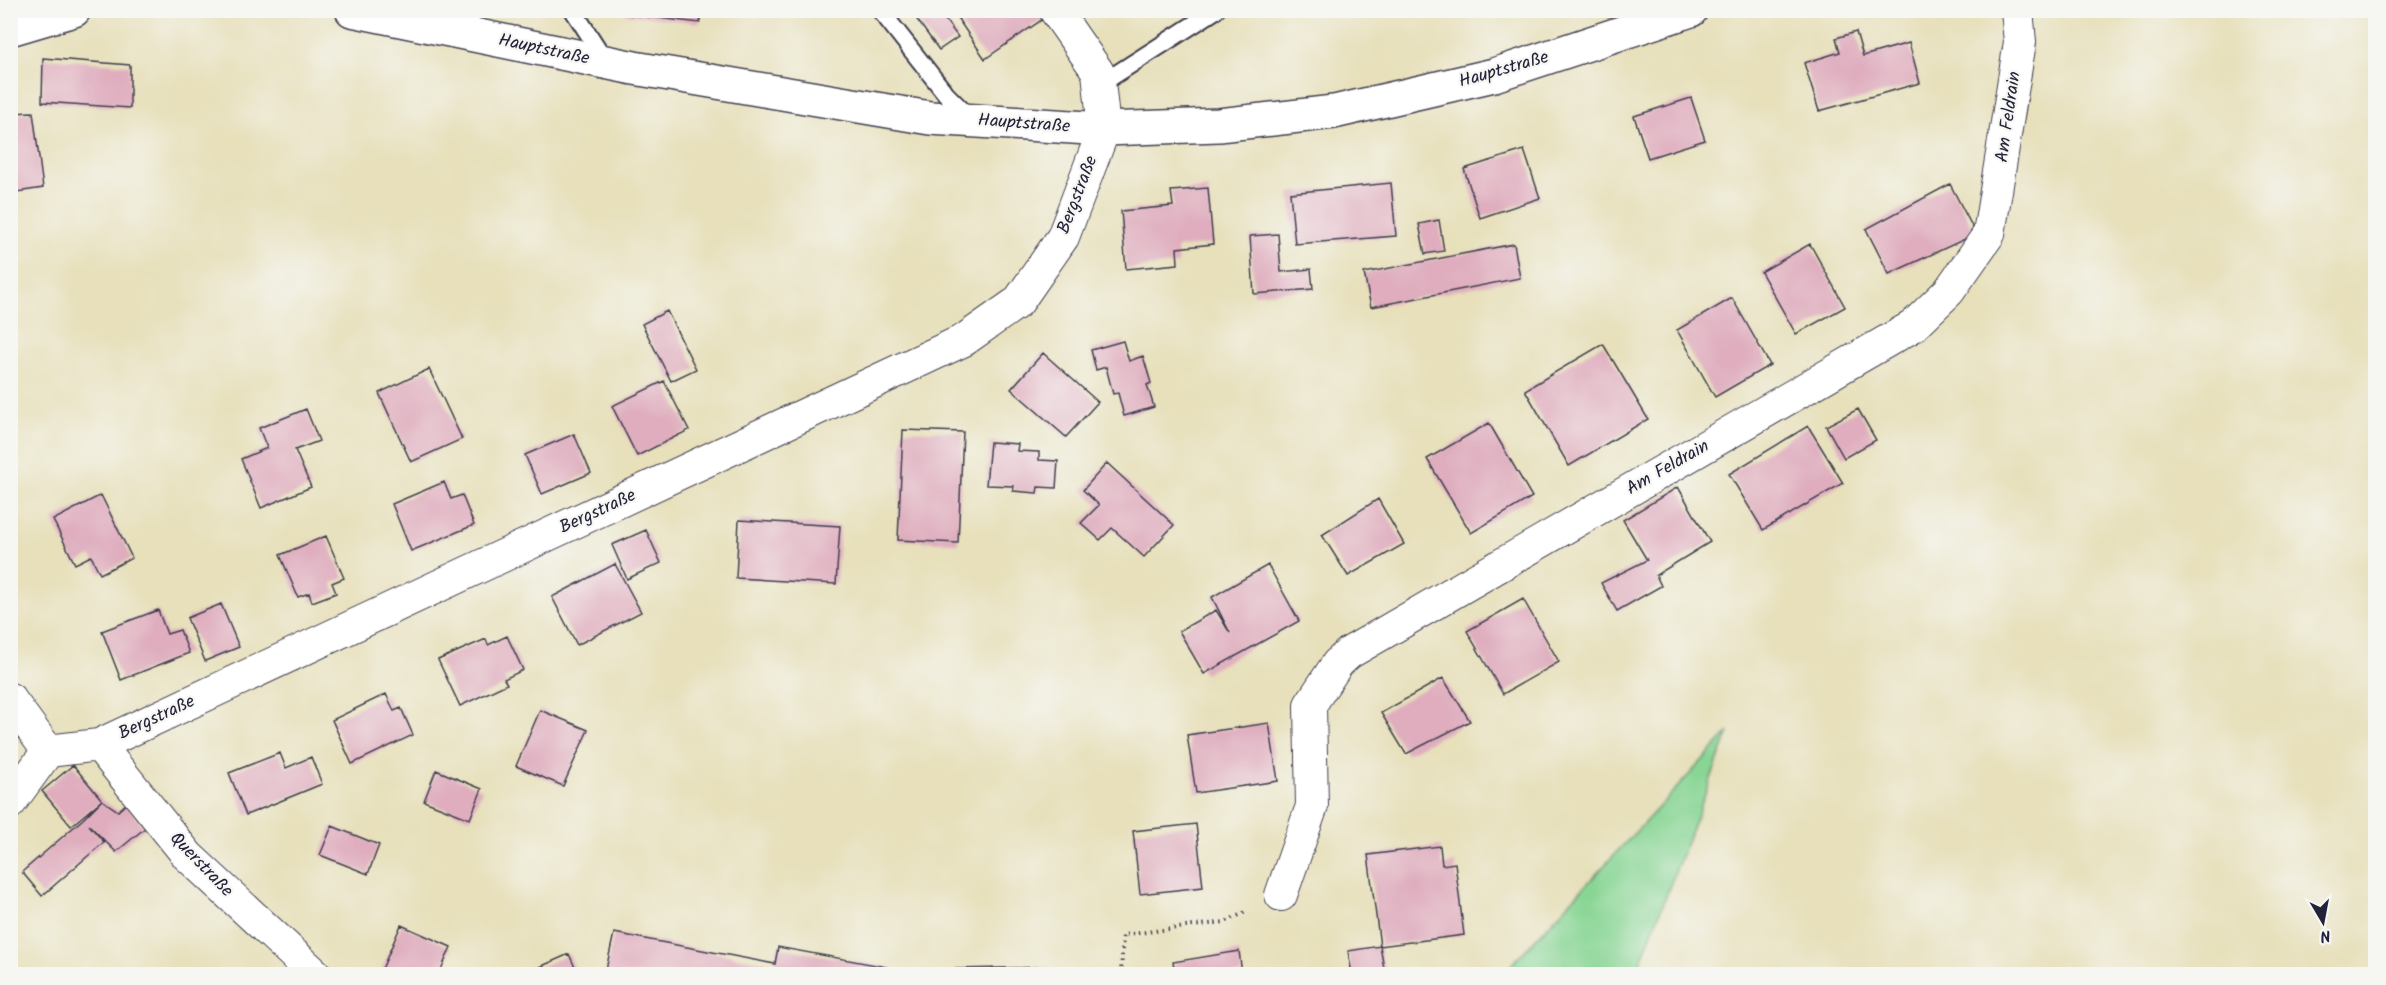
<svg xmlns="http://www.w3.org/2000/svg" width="2386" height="985" font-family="Kalam,sans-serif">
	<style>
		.green { fill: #88d594; stroke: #557c68; stroke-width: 1.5 }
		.building { fill: #dfadbe }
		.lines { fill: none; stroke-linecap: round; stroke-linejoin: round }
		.lane-casing { stroke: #403e4e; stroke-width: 20 }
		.street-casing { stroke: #403e4e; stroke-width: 34 }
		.secondary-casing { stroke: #403e4e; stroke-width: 36 }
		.path { stroke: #403e4e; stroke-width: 4; stroke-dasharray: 1.5 4.5; stroke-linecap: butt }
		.lane { stroke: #fff; stroke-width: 16 }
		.street { stroke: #fff; stroke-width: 32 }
		.secondary { stroke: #fff; stroke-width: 33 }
		.labels { text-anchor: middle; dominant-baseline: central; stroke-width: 4.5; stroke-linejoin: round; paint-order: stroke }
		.street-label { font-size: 18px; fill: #22223b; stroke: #f6f6f2 }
	</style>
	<rect width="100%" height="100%" fill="#f6f6f2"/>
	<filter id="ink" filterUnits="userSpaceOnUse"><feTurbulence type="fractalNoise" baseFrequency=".0167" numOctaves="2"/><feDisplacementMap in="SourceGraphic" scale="12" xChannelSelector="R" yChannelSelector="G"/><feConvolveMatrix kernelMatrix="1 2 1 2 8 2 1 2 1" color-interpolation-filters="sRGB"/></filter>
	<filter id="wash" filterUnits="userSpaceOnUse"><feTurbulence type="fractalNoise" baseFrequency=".008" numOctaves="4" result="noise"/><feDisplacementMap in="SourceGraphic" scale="24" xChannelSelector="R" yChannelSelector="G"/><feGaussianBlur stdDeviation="1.35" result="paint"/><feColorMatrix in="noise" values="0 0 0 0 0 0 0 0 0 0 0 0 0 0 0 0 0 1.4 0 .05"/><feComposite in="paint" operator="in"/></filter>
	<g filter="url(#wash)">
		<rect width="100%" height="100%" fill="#e7e0bb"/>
		<!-- green -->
		<path class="green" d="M 1729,732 L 1636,974 L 1503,974 Z"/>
		<g id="blocks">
			<!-- building -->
			<path class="building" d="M 625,10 L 701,10 L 700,23 L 625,14 Z
				M 910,10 L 938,10 L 958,37 L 939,50 Z
				M 970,10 L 1036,10 L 1043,19 L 985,59 L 958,19 Z
				M 1856,32 L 1863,56 L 1909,43 L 1920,83 L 1819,111 L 1804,63 L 1840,52 L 1836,38 Z
				M 43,58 L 130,65 L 130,108 L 42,102 Z
				M 1691,98 L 1705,140 L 1648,158 L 1634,116 Z
				M 33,112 L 43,188 L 10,193 L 10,113 Z
				M 1524,150 L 1540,198 L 1480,218 L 1464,169 Z
				M 1391,183 L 1396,236 L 1295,244 L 1290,193 Z
				M 1950,184 L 1976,234 L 1889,274 L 1866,229 Z
				M 1208,188 L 1213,244 L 1177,248 L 1178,264 L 1126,269 L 1121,211 L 1173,206 L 1171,191 Z
				M 1439,220 L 1444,251 L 1425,254 L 1419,224 Z
				M 1278,234 L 1281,272 L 1311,269 L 1313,289 L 1254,294 L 1250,236 Z
				M 1514,244 L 1520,278 L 1371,307 L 1364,273 Z
				M 1810,244 L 1845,307 L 1796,334 L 1761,272 Z
				M 1732,298 L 1770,365 L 1715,397 L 1677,330 Z
				M 667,311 L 696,369 L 671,381 L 642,324 Z
				M 1123,341 L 1129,361 L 1143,356 L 1151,383 L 1147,385 L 1154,407 L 1124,416 L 1118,393 L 1113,394 L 1106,367 L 1096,370 L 1091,350 Z
				M 1603,344 L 1648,419 L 1569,466 L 1525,390 Z
				M 1043,353 L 1098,402 L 1066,437 L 1011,389 Z
				M 429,369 L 462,439 L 411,462 L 379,393 Z
				M 664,381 L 689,430 L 637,456 L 612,406 Z
				M 306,409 L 319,441 L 295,450 L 311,487 L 261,508 L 241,459 L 267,448 L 259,428 Z
				M 1858,409 L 1876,440 L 1844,458 L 1826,426 Z
				M 1489,423 L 1532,497 L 1471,533 L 1427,459 Z
				M 1808,426 L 1843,483 L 1763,530 L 1729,474 Z
				M 903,430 L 963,432 L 958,543 L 898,540 Z
				M 574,434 L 591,473 L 542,494 L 525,455 Z
				M 990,442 L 1018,444 L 1017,451 L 1039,452 L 1039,460 L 1058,461 L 1056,488 L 1038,487 L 1037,493 L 1013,491 L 1014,486 L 986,485 Z
				M 1107,463 L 1174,525 L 1144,557 L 1112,528 L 1100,540 L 1081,523 L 1099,505 L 1083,490 Z
				M 444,482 L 451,499 L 462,495 L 474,525 L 411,551 L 392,504 Z
				M 1678,487 L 1710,542 L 1656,575 L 1661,586 L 1617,611 L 1601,583 L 1647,560 L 1623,520 Z
				M 101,495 L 132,558 L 100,574 L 91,556 L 75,564 L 53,520 Z
				M 1378,499 L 1404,544 L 1348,576 L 1322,535 Z
				M 739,520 L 840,526 L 836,584 L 736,578 Z
				M 646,530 L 661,563 L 627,579 L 612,545 Z
				M 326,536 L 344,578 L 332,583 L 336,593 L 312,602 L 309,593 L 298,597 L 280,555 Z
				M 615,564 L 641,612 L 577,645 L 552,597 Z
				M 1268,565 L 1299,621 L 1204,674 L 1179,631 L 1216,610 L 1230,633 L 1212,597 Z
				M 1523,599 L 1559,662 L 1503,694 L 1467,631 Z
				M 221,604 L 239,647 L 205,661 L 187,618 Z
				M 158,610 L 167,634 L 180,630 L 189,653 L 121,680 L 102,631 Z
				M 507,636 L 523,670 L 504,679 L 507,684 L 460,706 L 438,660 L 486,639 L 488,645 Z
				M 1443,678 L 1470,721 L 1406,754 L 1381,713 Z
				M 386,694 L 394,711 L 401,708 L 413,735 L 352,764 L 332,720 Z
				M 540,710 L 588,730 L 563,786 L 516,766 Z
				M 1269,723 L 1278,781 L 1196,793 L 1187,735 Z
				M 280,753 L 286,768 L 311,757 L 322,784 L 246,815 L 229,773 Z
				M 73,765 L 102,800 L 71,826 L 42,791 Z
				M 436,770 L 482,789 L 470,819 L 424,801 Z
				M 102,800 L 118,811 L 126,804 L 145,828 L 116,852 L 89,825 L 104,842 L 42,896 L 22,872 L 83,819 Z
				M 1196,824 L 1203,887 L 1140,894 L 1133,831 Z
				M 332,826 L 379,845 L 368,874 L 320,855 Z
				M 1440,846 L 1442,865 L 1455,863 L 1464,935 L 1380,946 L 1368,855 Z
				M 401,925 L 451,947 L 439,974 L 394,974 L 382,969 Z
				M 614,933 L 775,964 L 778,947 L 887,967 L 885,974 L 605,974 Z
				M 1380,946 L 1385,974 L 1352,974 L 1348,951 Z
				M 1239,951 L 1242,974 L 1175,974 L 1173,962 Z
				M 569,954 L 578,974 L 524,974 Z
				M 1051,967 L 1051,974 L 956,974 L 956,969 Z"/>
		</g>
	</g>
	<g filter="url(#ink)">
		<use href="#blocks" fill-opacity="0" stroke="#403e4e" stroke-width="1.5"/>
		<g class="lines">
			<defs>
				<path id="lane" d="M 573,10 L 605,60
					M 880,10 L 946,94 L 970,118
					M 1099,85 L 1216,10"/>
				<path id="street" d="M 10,699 L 48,751
					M 99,745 L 188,856 L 315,974
					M 10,803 L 48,751 L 99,745 L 964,340 L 1018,302 L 1063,237 L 1104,129 L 1098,72 L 1055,10
					M 1281,895 L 1312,806 L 1310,705 L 1338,663 L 1349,653 L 1913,326 L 1949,291 L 1989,234 L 2020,42 L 2017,10"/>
				<path id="secondary" d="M 352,10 L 634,68 L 930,118 L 1104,129 L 1219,125 L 1334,112 L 1494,75 L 1691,10
					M 10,29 L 74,10"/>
			</defs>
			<!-- lane casing -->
			<use href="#lane" class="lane-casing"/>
			<!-- street casing -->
			<use href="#street" class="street-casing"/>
			<!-- secondary casing -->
			<use href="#secondary" class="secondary-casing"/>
			<!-- path -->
			<path class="path" d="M 1121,974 L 1123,935 L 1225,922 L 1248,911"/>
			<!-- lane -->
			<use href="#lane" class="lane"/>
			<!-- street -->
			<use href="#street" class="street"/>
			<!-- secondary -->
			<use href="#secondary" class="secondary"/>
		</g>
	</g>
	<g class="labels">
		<!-- street labels -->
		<g class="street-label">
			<text transform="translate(544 50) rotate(12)">Hauptstraße</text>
			<text transform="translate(1504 70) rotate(-16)">Hauptstraße</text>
			<text transform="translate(2009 117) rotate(-82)">Am Feldrain</text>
			<text transform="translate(1024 124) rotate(4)">Hauptstraße</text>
			<text transform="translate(1078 195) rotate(-69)">Bergstraße</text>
			<text transform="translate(1668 468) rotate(-30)">Am Feldrain</text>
			<text transform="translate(598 512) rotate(-25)">Bergstraße</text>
			<text transform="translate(157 718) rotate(-25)">Bergstraße</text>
			<text transform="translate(201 865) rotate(46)">Querstraße</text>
		</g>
	</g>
	<!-- margin -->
	<rect width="2386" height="985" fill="none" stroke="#f6f6f2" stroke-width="36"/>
	<!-- north arrow -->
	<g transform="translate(2323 922) rotate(170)" stroke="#f6f6f2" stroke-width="4.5" paint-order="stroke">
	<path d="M0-4.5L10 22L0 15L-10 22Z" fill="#22223b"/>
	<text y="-9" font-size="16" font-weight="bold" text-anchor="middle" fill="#22223b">N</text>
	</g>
</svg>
